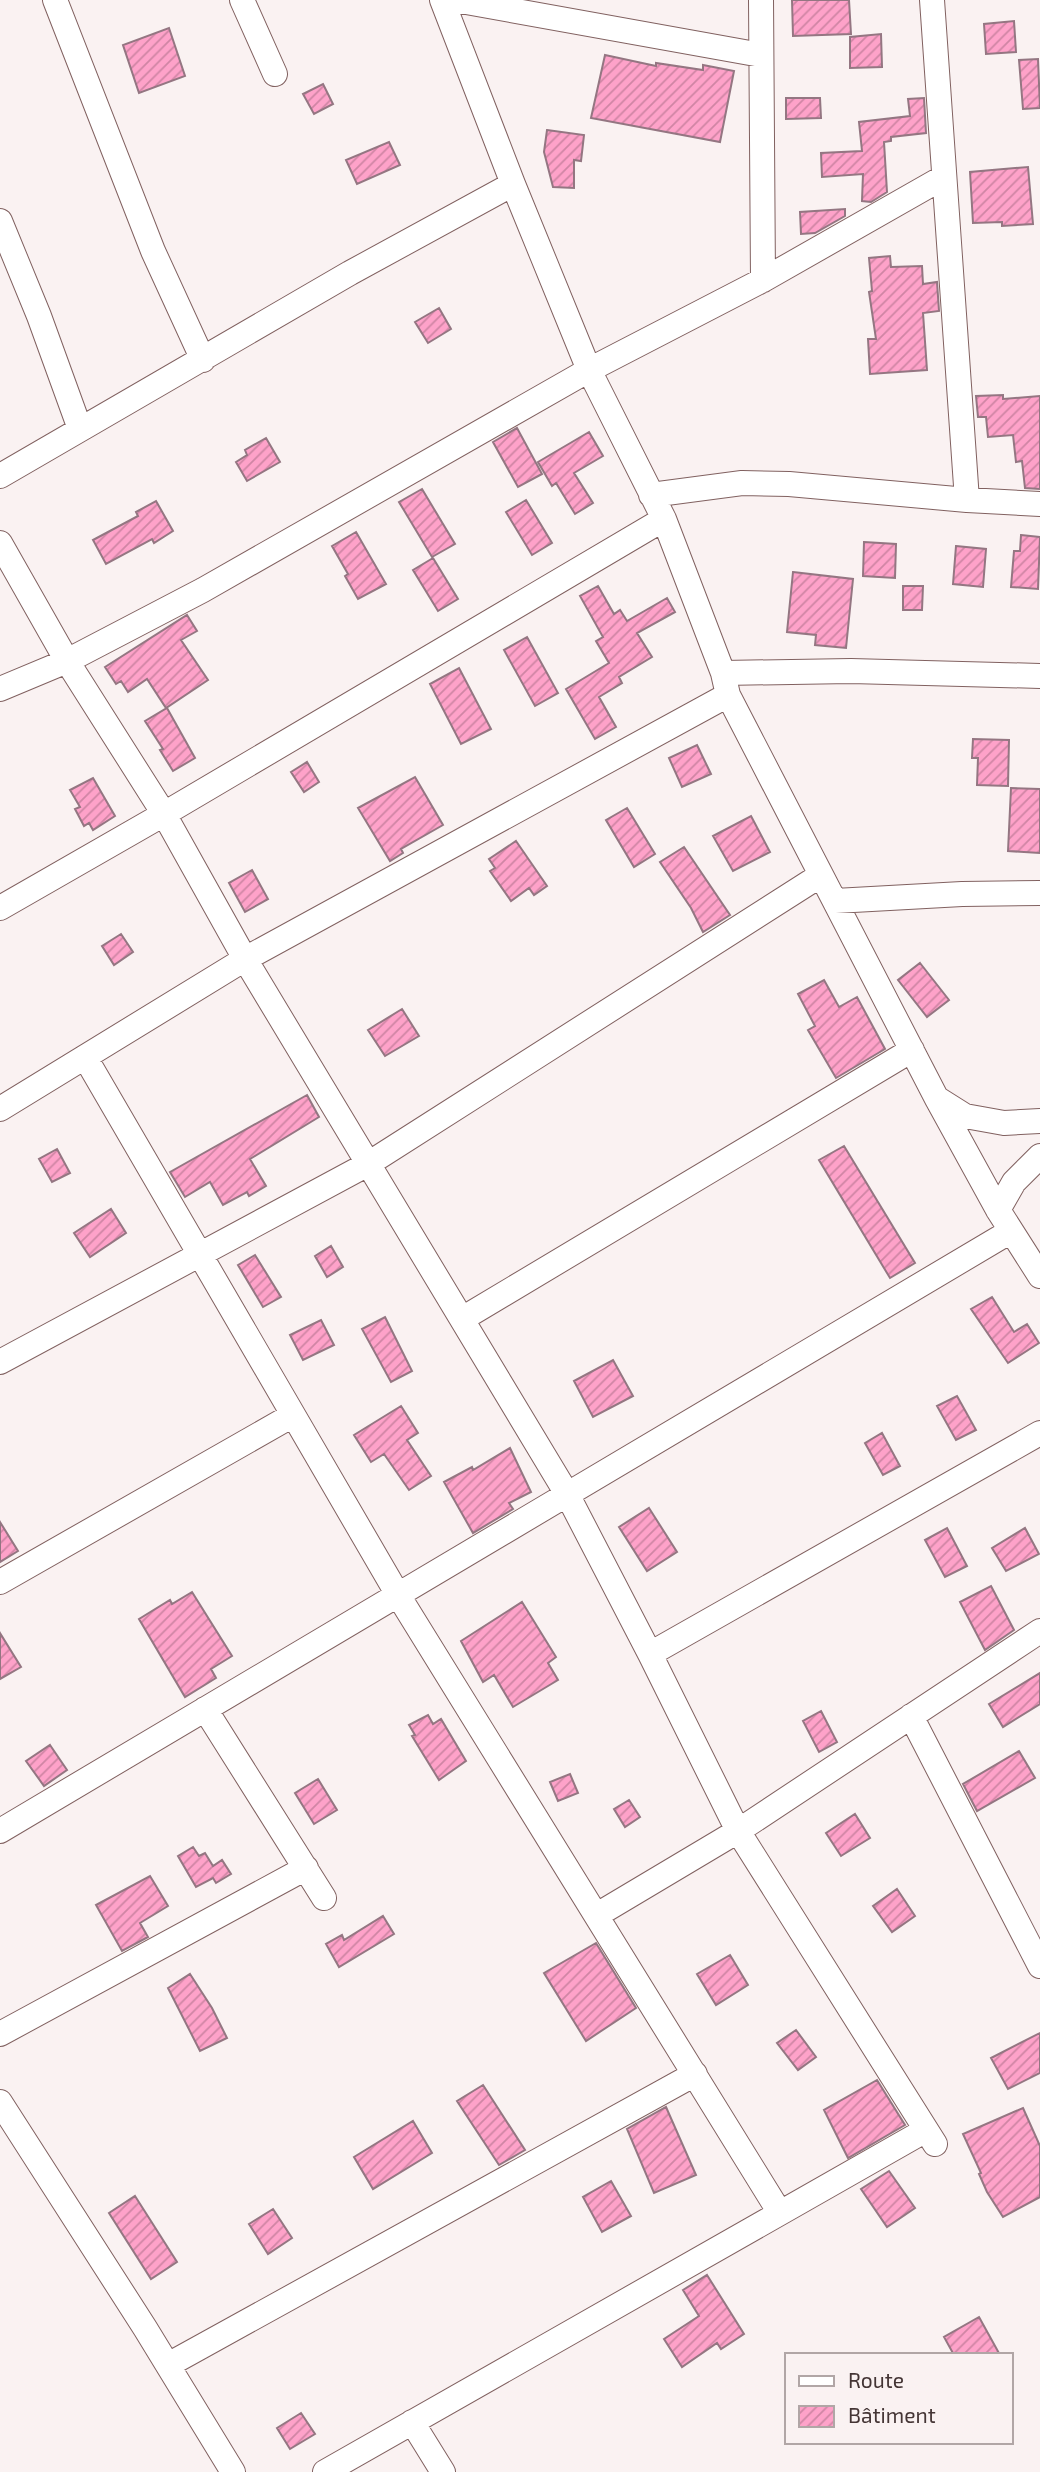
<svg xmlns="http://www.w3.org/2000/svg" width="1040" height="2472" font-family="'Exo 2',sans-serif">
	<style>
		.building { fill: url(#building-hatch); stroke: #947682; stroke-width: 2 }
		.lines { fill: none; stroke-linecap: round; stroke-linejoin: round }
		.minor-casing { stroke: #816160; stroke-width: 26 }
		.minor { stroke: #fff; stroke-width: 24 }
	</style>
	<defs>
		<pattern id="building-hatch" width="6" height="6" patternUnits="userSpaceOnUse" patternTransform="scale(1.75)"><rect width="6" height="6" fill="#fea2c9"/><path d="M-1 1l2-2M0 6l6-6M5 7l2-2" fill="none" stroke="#cf85a4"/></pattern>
	</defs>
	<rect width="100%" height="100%" fill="#faf2f2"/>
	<!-- building -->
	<path class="building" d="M 792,0 L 849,0 L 851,34 L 793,36 Z
		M 1014,21 L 1016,52 L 986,54 L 984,24 Z
		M 169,28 L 185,76 L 139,93 L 123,45 Z
		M 881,34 L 882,67 L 850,68 L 850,37 Z
		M 605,55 L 656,66 L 656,63 L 703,70 L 703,65 L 734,71 L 720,142 L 591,118 Z
		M 1038,59 L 1040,108 L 1023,109 L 1019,60 Z
		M 323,84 L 333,104 L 314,114 L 303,94 Z
		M 786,98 L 820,98 L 821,118 L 786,119 Z
		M 924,98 L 926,133 L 891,137 L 891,141 L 884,142 L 887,192 L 871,202 L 862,201 L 863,174 L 822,177 L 821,153 L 862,151 L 859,122 L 910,116 L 908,99 Z
		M 547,130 L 584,135 L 581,161 L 574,160 L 574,188 L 553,187 L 544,152 Z
		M 389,142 L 400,165 L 357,184 L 346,160 Z
		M 1028,167 L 1033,224 L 1002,226 L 1002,222 L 973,223 L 970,172 Z
		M 845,209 L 845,216 L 815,233 L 801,234 L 800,212 Z
		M 890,256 L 891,267 L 922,266 L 923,284 L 937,282 L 939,311 L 923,313 L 927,370 L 870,374 L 868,339 L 876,339 L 869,292 L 872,291 L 869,258 Z
		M 439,308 L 451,329 L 428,343 L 415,322 Z
		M 1003,395 L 1003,399 L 1040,396 L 1040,489 L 1025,488 L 1022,461 L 1016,462 L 1013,435 L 988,437 L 986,417 L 978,417 L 976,396 Z
		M 517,428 L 542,474 L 518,487 L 493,442 Z
		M 589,432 L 603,456 L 574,473 L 593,503 L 575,514 L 556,483 L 552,486 L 538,462 Z
		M 266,438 L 280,462 L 247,481 L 236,462 L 247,455 L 245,450 Z
		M 422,489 L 455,544 L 432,557 L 399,502 Z
		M 526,500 L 552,543 L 532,555 L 506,512 Z
		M 156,501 L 173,531 L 154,543 L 152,539 L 106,564 L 93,540 L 138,516 L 136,512 Z
		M 356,532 L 386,584 L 358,599 L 345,576 L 348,574 L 332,546 Z
		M 1021,535 L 1040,537 L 1038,589 L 1011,587 L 1014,551 L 1020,551 Z
		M 864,542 L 896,544 L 895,578 L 863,576 Z
		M 956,546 L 986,549 L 983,587 L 953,584 Z
		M 433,558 L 458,599 L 438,611 L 413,570 Z
		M 793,572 L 853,579 L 846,648 L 815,645 L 816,635 L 787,632 Z
		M 598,586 L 614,614 L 620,610 L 627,621 L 667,598 L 675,612 L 637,633 L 652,657 L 619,677 L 622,683 L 599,697 L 616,727 L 595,739 L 566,689 L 609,663 L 596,641 L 603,637 L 580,596 Z
		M 903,586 L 923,586 L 922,610 L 903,610 Z
		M 187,615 L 197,631 L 181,640 L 208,680 L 166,708 L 147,679 L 128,692 L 121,681 L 116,684 L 105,667 Z
		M 527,637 L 558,693 L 535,706 L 504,650 Z
		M 459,668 L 491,729 L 461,744 L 430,684 Z
		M 167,708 L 195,758 L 173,771 L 160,750 L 163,749 L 145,721 Z
		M 973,739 L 1009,740 L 1008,786 L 977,785 L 978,758 L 972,758 Z
		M 697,745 L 711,774 L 682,787 L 669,758 Z
		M 307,762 L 319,782 L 304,792 L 291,772 Z
		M 415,777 L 443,825 L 401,849 L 403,853 L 390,861 L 358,808 Z
		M 93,778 L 115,816 L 93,830 L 89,823 L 84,826 L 75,809 L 80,807 L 70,790 Z
		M 1011,788 L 1040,789 L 1040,853 L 1008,851 Z
		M 627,808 L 655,854 L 634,867 L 606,820 Z
		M 751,816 L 770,852 L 733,871 L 713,836 Z
		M 516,841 L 547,886 L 534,895 L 529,888 L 511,901 L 490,871 L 495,868 L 489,859 Z
		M 684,847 L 730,915 L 703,932 L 691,908 L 660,862 Z
		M 252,870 L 268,899 L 245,912 L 229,883 Z
		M 121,934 L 133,952 L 114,965 L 102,946 Z
		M 920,963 L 949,1000 L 927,1017 L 898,980 Z
		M 824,980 L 839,1007 L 857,997 L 885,1049 L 836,1078 L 808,1030 L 815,1026 L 798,994 Z
		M 402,1009 L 419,1036 L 385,1056 L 368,1030 Z
		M 307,1095 L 319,1117 L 250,1159 L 266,1186 L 249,1196 L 247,1192 L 223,1205 L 210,1182 L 185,1197 L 170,1172 Z
		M 844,1146 L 915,1263 L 890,1278 L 819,1160 Z
		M 57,1149 L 70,1173 L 52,1182 L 39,1159 Z
		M 111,1209 L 126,1233 L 90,1257 L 74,1233 Z
		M 331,1246 L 343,1267 L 327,1277 L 315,1256 Z
		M 255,1255 L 281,1297 L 263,1307 L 238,1265 Z
		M 992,1297 L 1014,1332 L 1027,1324 L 1039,1343 L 1008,1363 L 971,1309 Z
		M 385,1317 L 412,1371 L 391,1382 L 362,1329 Z
		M 321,1320 L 334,1345 L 303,1360 L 290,1335 Z
		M 613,1360 L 633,1396 L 593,1417 L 574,1381 Z
		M 957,1396 L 976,1430 L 956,1440 L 937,1406 Z
		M 401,1406 L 418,1433 L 407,1440 L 431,1476 L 409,1490 L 384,1454 L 371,1462 L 354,1435 Z
		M 882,1433 L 900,1466 L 883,1475 L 865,1443 Z
		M 510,1448 L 531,1492 L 509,1503 L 513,1509 L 473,1533 L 444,1482 L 472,1467 L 473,1470 Z
		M 649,1508 L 677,1552 L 647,1571 L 619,1527 Z
		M 0,1522 L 18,1551 L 0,1562 Z
		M 947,1528 L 967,1566 L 945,1577 L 925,1540 Z
		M 1025,1528 L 1039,1554 L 1006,1571 L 992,1548 Z
		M 991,1586 L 1014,1630 L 985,1650 L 960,1602 Z
		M 192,1592 L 232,1656 L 211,1669 L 216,1678 L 185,1697 L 139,1619 L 170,1600 L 172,1604 Z
		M 522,1602 L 556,1657 L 548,1663 L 558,1680 L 513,1707 L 494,1675 L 483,1682 L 461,1641 Z
		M 0,1633 L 21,1667 L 0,1679 Z
		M 1040,1673 L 1040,1704 L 1003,1727 L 989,1704 Z
		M 821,1711 L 837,1742 L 819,1752 L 803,1721 Z
		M 428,1715 L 433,1724 L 441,1719 L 466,1761 L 439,1780 L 412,1736 L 415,1735 L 409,1725 Z
		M 50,1745 L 67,1770 L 44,1786 L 26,1761 Z
		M 1019,1751 L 1035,1778 L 977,1811 L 963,1784 Z
		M 570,1774 L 578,1793 L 558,1801 L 550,1782 Z
		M 318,1779 L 337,1810 L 314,1824 L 295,1793 Z
		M 629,1800 L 640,1817 L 625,1827 L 614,1809 Z
		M 855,1814 L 870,1838 L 841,1856 L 826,1833 Z
		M 193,1847 L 199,1856 L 205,1853 L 213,1866 L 222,1860 L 231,1874 L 216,1883 L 213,1878 L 196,1887 L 178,1856 Z
		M 150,1876 L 168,1906 L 140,1923 L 148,1937 L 122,1951 L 96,1905 Z
		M 897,1889 L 915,1916 L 892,1932 L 873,1906 Z
		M 383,1916 L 394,1934 L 339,1967 L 326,1944 L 342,1935 L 344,1940 Z
		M 596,1943 L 636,2008 L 586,2041 L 544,1973 Z
		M 730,1955 L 748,1985 L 716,2005 L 697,1974 Z
		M 190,1974 L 212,2008 L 227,2038 L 200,2051 L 168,1988 Z
		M 796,2030 L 816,2057 L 798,2070 L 777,2043 Z
		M 1040,2033 L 1040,2073 L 1008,2089 L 991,2058 Z
		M 877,2080 L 905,2125 L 848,2158 L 824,2110 Z
		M 483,2085 L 525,2150 L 499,2165 L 457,2101 Z
		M 666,2107 L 696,2175 L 654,2193 L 627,2129 Z
		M 1023,2108 L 1040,2146 L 1040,2197 L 1003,2217 L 987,2192 L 979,2174 L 981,2173 L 963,2134 Z
		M 413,2121 L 432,2153 L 373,2189 L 354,2157 Z
		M 889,2171 L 915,2208 L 887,2227 L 861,2189 Z
		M 611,2181 L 631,2216 L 602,2232 L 583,2197 Z
		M 135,2196 L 177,2262 L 151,2279 L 109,2213 Z
		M 273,2209 L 292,2238 L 268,2254 L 249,2224 Z
		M 707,2275 L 744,2334 L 721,2349 L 717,2343 L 682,2367 L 664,2339 L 699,2316 L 683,2290 Z
		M 979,2317 L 1000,2355 L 954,2355 L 944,2337 Z
		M 301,2413 L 315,2434 L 290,2449 L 277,2428 Z"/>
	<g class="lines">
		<defs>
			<path id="minor" d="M 55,0 L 153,251 L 203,360
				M 242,0 L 275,74
				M 442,0 L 513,184 L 589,370 L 664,519 L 723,673 L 728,695 L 937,1099 L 998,1210 L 1040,1276
				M 455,0 L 761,55
				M 761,0 L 763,280
				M 932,0 L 967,500
				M 0,221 L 39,316 L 80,429
				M 0,476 L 350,273 L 513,184
				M 651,495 L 742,483 L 789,484 L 967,500 L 1040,504
				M 0,543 L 67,661 L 164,814 L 245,959 L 567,1494 L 650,1654 L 738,1831 L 935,2144
				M 723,673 L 851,671 L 1040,676
				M 0,689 L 67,661 L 203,590 L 589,370 L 763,280 L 944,177
				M 835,901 L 962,894 L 1040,893
				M 0,908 L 164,814 L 664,519
				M 85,1057 L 398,1595 L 780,2213
				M 938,1099 L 965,1116 L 1004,1123 L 1040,1121
				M 0,1109 L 245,959 L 728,695
				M 998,1210 L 1014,1182 L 1040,1156
				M 462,1319 L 912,1050
				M 0,1362 L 368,1164 L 821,875
				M 0,1582 L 293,1415
				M 650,1654 L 1040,1433
				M 205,1709 L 324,1898
				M 911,1716 L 1040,1966
				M 0,1831 L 1011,1231
				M 597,1915 L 738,1831 L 1040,1631
				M 0,2034 L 306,1868
				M 0,2102 L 145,2328 L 233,2472
				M 168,2365 L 695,2074
				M 412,2422 L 443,2472
				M 325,2472 L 926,2130"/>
		</defs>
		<!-- minor casing -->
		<use href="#minor" class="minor-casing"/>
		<!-- minor -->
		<use href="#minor" class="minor"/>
	</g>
	<!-- legend -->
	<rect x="785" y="2353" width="228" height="91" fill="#faf2f2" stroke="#b1a6a6" stroke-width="2"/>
	<rect x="799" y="2376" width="35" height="10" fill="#ffffff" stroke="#b1a6a6" stroke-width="2"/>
	<text x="848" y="2388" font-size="21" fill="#443535">Route</text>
	<rect x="799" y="2406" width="35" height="21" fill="url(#building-hatch)" stroke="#b1a6a6" stroke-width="2"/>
	<text x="848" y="2423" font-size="21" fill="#443535">Bâtiment</text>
</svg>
